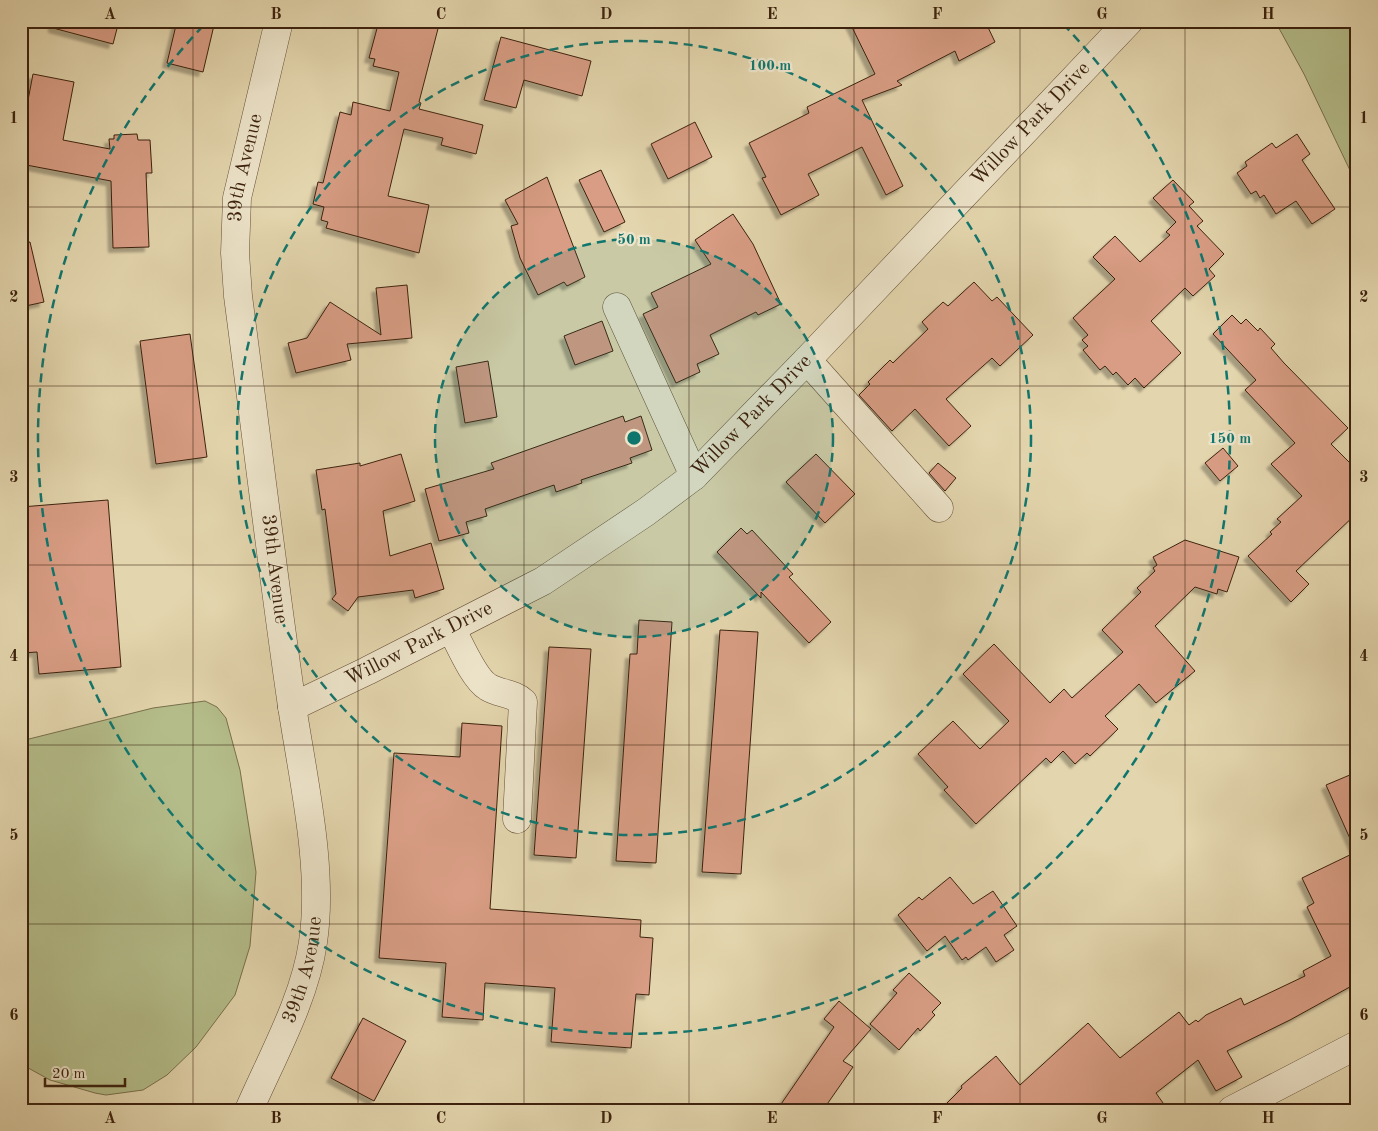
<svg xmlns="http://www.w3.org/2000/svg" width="1378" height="1131" font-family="'Old Standard TT',serif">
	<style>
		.green { fill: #b4bd8a; stroke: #78704c }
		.building { fill: #d89d84; stroke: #3c220e; filter: url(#shadow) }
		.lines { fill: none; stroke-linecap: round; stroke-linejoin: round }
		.minor-casing { stroke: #664f36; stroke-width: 29 }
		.minor { stroke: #ede4ca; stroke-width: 28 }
		.grid { fill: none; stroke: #3c220e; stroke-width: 1; stroke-opacity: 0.55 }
		.ring { fill: none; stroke: #0f766e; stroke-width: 2.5; stroke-dasharray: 9 6 }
		.labels { text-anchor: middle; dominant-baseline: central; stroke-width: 4.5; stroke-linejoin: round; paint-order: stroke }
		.street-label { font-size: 20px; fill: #3c220e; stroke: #ede4ca }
		.centre { fill: #0f766e; stroke: #ede4ca; stroke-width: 2.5 }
		.ring-label { font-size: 15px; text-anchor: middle; font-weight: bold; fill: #0f766e; stroke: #ede4ca; stroke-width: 4.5; stroke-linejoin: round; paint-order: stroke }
		.neatline { fill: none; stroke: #3c220e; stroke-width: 2 }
		.grid-label { font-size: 16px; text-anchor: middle; font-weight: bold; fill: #3c220e }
	</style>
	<defs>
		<filter id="shadow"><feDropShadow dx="-4.5" dy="4.5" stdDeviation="1" flood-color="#0004"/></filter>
	</defs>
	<rect width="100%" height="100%" fill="#e3d5ad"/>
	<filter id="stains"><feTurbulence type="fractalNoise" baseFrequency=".004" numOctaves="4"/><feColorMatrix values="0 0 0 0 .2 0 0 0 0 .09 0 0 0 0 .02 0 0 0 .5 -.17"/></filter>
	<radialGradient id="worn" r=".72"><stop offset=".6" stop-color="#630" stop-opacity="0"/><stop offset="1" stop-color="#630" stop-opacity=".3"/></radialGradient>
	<!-- green -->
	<path class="green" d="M 1275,21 L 1357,21 L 1357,185 L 1304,74 Z
		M 205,701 L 217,707 L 226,718 L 240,770 L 256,872 L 250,946 L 235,995 L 196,1047 L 167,1075 L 143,1090 L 106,1095 L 95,1093 L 50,1080 L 21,1064 L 21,741 L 153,708 Z"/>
	<!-- building -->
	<path class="building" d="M 53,21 L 119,21 L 113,44 L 53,28 Z
		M 177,21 L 215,21 L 203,72 L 167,63 Z
		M 379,21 L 440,21 L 419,102 L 421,103 L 419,109 L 483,125 L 476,154 L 441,145 L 443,138 L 404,129 L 388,196 L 429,205 L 419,253 L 326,228 L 328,222 L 321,220 L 324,207 L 313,204 L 318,182 L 323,183 L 340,112 L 351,115 L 353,102 L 390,111 L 399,72 L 373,66 L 375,59 L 369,58 Z
		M 849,21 L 985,21 L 995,42 L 959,61 L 955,51 L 897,81 L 902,85 L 862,100 L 903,186 L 886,195 L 862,147 L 808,174 L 819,195 L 781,215 L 762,178 L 766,177 L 749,143 L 809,113 L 807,107 L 875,74 Z
		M 501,37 L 591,61 L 582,96 L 524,80 L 516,108 L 484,100 Z
		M 33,74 L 74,82 L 63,140 L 110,149 L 109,139 L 114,139 L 114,135 L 137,134 L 138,140 L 150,140 L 152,173 L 146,173 L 149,247 L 113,248 L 111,181 L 21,164 L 21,137 Z
		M 695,122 L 712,157 L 668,179 L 651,144 Z
		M 1297,134 L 1310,154 L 1302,160 L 1335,209 L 1312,224 L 1296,201 L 1276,214 L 1264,195 L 1260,198 L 1256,191 L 1251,194 L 1237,173 L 1247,166 L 1245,162 L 1272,143 L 1276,148 Z
		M 601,170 L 625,222 L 604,232 L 579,180 Z
		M 547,177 L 585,277 L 567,286 L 564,282 L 538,295 L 520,258 L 511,226 L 518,224 L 505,200 Z
		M 1173,180 L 1194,202 L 1189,206 L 1203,221 L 1197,226 L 1224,254 L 1209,269 L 1215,276 L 1193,296 L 1185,288 L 1151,321 L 1181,353 L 1144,388 L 1135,378 L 1128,385 L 1116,372 L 1113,375 L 1105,366 L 1100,370 L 1083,350 L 1088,346 L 1082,340 L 1088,335 L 1073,318 L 1115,279 L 1093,257 L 1115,236 L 1140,262 L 1170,235 L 1166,232 L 1176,222 L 1153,198 Z
		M 733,214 L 753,244 L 781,304 L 758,315 L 756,312 L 710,335 L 719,354 L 697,364 L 700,372 L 676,383 L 643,314 L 658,307 L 651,293 L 711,264 L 695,240 Z
		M 30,242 L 44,302 L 21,307 L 21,243 Z
		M 974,282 L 992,301 L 997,297 L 1033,335 L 1000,366 L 992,358 L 946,399 L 971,426 L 949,446 L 915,409 L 892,431 L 859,395 L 870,384 L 868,382 L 890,360 L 893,363 L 928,329 L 922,322 L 943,302 L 948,306 Z
		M 407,285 L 412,338 L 347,344 L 351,360 L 296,373 L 288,343 L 307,338 L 330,302 L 381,335 L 376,288 Z
		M 1232,315 L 1241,324 L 1246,319 L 1258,331 L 1260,328 L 1275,344 L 1271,348 L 1284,363 L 1348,428 L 1331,444 L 1357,470 L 1357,513 L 1296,571 L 1309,584 L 1291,602 L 1248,556 L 1272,534 L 1270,532 L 1281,522 L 1277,519 L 1302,496 L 1271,464 L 1295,443 L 1245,390 L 1256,380 L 1213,334 Z
		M 602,321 L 613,351 L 575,365 L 564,336 Z
		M 190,334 L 207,457 L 156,464 L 140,341 Z
		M 488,361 L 497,417 L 465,423 L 456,367 Z
		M 623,416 L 625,422 L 641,416 L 652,450 L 630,458 L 632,463 L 581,480 L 582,483 L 556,492 L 554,485 L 485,509 L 487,516 L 466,522 L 469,533 L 439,541 L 425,489 L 494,469 L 491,463 Z
		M 1223,448 L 1238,466 L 1220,481 L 1205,463 Z
		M 401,454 L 415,501 L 383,511 L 390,556 L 431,543 L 444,589 L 415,598 L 413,590 L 358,597 L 348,611 L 332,599 L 336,594 L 325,509 L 322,510 L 316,470 L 360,463 L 360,466 Z
		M 816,454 L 855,494 L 825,523 L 786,482 Z
		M 938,463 L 956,478 L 945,491 L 929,473 Z
		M 108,500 L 121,667 L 39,674 L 37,652 L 23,653 L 21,628 L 26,627 L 21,568 L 21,507 Z
		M 741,528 L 747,534 L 752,530 L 793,574 L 789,577 L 831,622 L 809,643 L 761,592 L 761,598 L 717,552 Z
		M 1185,540 L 1239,557 L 1227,592 L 1218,589 L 1217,594 L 1195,587 L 1155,626 L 1195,671 L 1156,703 L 1139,684 L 1105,716 L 1118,729 L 1090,756 L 1087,753 L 1075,764 L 1063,751 L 1051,763 L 1046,758 L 976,824 L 944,790 L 948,787 L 918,754 L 953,721 L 980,749 L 1009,721 L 963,674 L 994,644 L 1050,703 L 1064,689 L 1072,698 L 1123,652 L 1102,630 L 1141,592 L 1137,588 L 1155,571 L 1153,568 L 1157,565 L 1153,557 Z
		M 639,620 L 672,622 L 656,863 L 616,861 L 630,654 L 637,654 Z
		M 720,630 L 758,632 L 741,874 L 702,872 Z
		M 549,647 L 591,649 L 576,858 L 534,855 Z
		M 462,723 L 502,726 L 490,909 L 641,920 L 640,937 L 653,938 L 649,995 L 636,994 L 631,1048 L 551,1042 L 555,988 L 485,983 L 483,1020 L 442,1017 L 446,963 L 379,958 L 394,753 L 460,757 Z
		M 1357,772 L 1357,983 L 1290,1020 L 1227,1051 L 1242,1077 L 1216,1091 L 1198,1060 L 1156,1093 L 1168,1110 L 940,1110 L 962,1088 L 961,1086 L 996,1056 L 1020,1085 L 1088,1023 L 1120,1058 L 1179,1012 L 1189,1025 L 1196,1020 L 1198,1022 L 1206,1015 L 1241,998 L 1244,1005 L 1305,976 L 1303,971 L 1331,956 L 1307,907 L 1314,903 L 1302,878 L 1356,852 L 1326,785 Z
		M 950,877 L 973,904 L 993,891 L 1017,926 L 1004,935 L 1014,950 L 996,962 L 986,947 L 968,960 L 966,957 L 962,960 L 945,936 L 927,951 L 898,915 L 919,897 L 922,900 Z
		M 909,973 L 941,1003 L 932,1012 L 935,1015 L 920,1031 L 918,1028 L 899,1050 L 870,1024 L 897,993 L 893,990 Z
		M 839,1001 L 871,1029 L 843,1061 L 853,1067 L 823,1110 L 777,1110 L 834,1027 L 824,1019 Z
		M 363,1018 L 406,1041 L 374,1101 L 331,1078 Z"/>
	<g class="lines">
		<defs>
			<g id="minor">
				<path d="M 617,307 L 694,476"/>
				<path d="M 807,360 L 939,508"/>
				<path d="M 451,628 C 459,643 474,679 488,687 C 499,694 514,693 523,702 L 517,819"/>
				<path id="s1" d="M 292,707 L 367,671 L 543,581 L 646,512 L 694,476 L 807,360 L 1129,21"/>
				<path id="s2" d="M 249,1110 C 272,1057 305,999 313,942 C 324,869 303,779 292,706 C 272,569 256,432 238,296 L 235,253 L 237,198 L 279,21"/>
				<path d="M 1232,1110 L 1357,1045"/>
			</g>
		</defs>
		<!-- minor casing -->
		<use href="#minor" class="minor-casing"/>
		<!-- minor -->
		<use href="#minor" class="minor"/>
	</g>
	<!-- grid -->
	<path class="grid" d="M 193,21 L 193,1110M 358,21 L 358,1110M 524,21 L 524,1110M 689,21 L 689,1110M 854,21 L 854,1110M 1020,21 L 1020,1110M 1185,21 L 1185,1110M 21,207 L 1357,207M 21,386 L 1357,386M 21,565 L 1357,565M 21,745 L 1357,745M 21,924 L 1357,924"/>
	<!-- distance rings -->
	<circle cx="634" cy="438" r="199" fill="#0f766e" fill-opacity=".12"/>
	<g class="ring">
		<circle cx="634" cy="438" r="199"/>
		<circle cx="634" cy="438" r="397"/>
		<path d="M1063 24A596 596 0 1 1 205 24"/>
	</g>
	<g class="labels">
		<!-- street labels -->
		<g class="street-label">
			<text stroke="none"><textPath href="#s1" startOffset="952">Willow Park Drive</textPath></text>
			<text stroke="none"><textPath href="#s2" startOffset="961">39th Avenue</textPath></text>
			<text stroke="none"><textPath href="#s1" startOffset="548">Willow Park Drive</textPath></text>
			<text transform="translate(274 569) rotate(83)">39th Avenue</text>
			<text stroke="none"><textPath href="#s1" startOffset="142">Willow Park Drive</textPath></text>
			<text stroke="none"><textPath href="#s2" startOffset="151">39th Avenue</textPath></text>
		</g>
	</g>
	<circle cx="634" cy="438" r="8" class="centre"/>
	<g class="ring-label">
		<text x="770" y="70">100 m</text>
		<text x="634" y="244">50 m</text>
		<text x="1230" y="443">150 m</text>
	</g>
	<!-- margin -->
	<rect width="1378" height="1131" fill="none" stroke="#e3d5ad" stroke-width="55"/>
	<!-- scale -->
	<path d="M45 1078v8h80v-8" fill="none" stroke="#3c220e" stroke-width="2.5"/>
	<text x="52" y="1078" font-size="15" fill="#3c220e" stroke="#ede4ca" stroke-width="4" paint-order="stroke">20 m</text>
	<rect x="28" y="28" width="1322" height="1076" class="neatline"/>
	<g class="grid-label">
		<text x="110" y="19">A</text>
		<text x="276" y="19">B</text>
		<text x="441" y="19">C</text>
		<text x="606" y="19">D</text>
		<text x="772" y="19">E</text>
		<text x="937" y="19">F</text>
		<text x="1102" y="19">G</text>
		<text x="1268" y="19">H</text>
		<text x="14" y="123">1</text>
		<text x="1364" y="123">1</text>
		<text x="14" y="302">2</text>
		<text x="1364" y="302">2</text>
		<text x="14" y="482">3</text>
		<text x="1364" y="482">3</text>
		<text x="14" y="661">4</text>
		<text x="1364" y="661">4</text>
		<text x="14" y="840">5</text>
		<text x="1364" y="840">5</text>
		<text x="14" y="1020">6</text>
		<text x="1364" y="1020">6</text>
		<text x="110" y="1123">A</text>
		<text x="276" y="1123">B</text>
		<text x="441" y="1123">C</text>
		<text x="606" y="1123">D</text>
		<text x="772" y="1123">E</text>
		<text x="937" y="1123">F</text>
		<text x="1102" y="1123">G</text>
		<text x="1268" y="1123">H</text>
	</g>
	<rect width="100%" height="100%" filter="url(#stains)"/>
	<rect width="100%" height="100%" fill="url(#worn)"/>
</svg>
